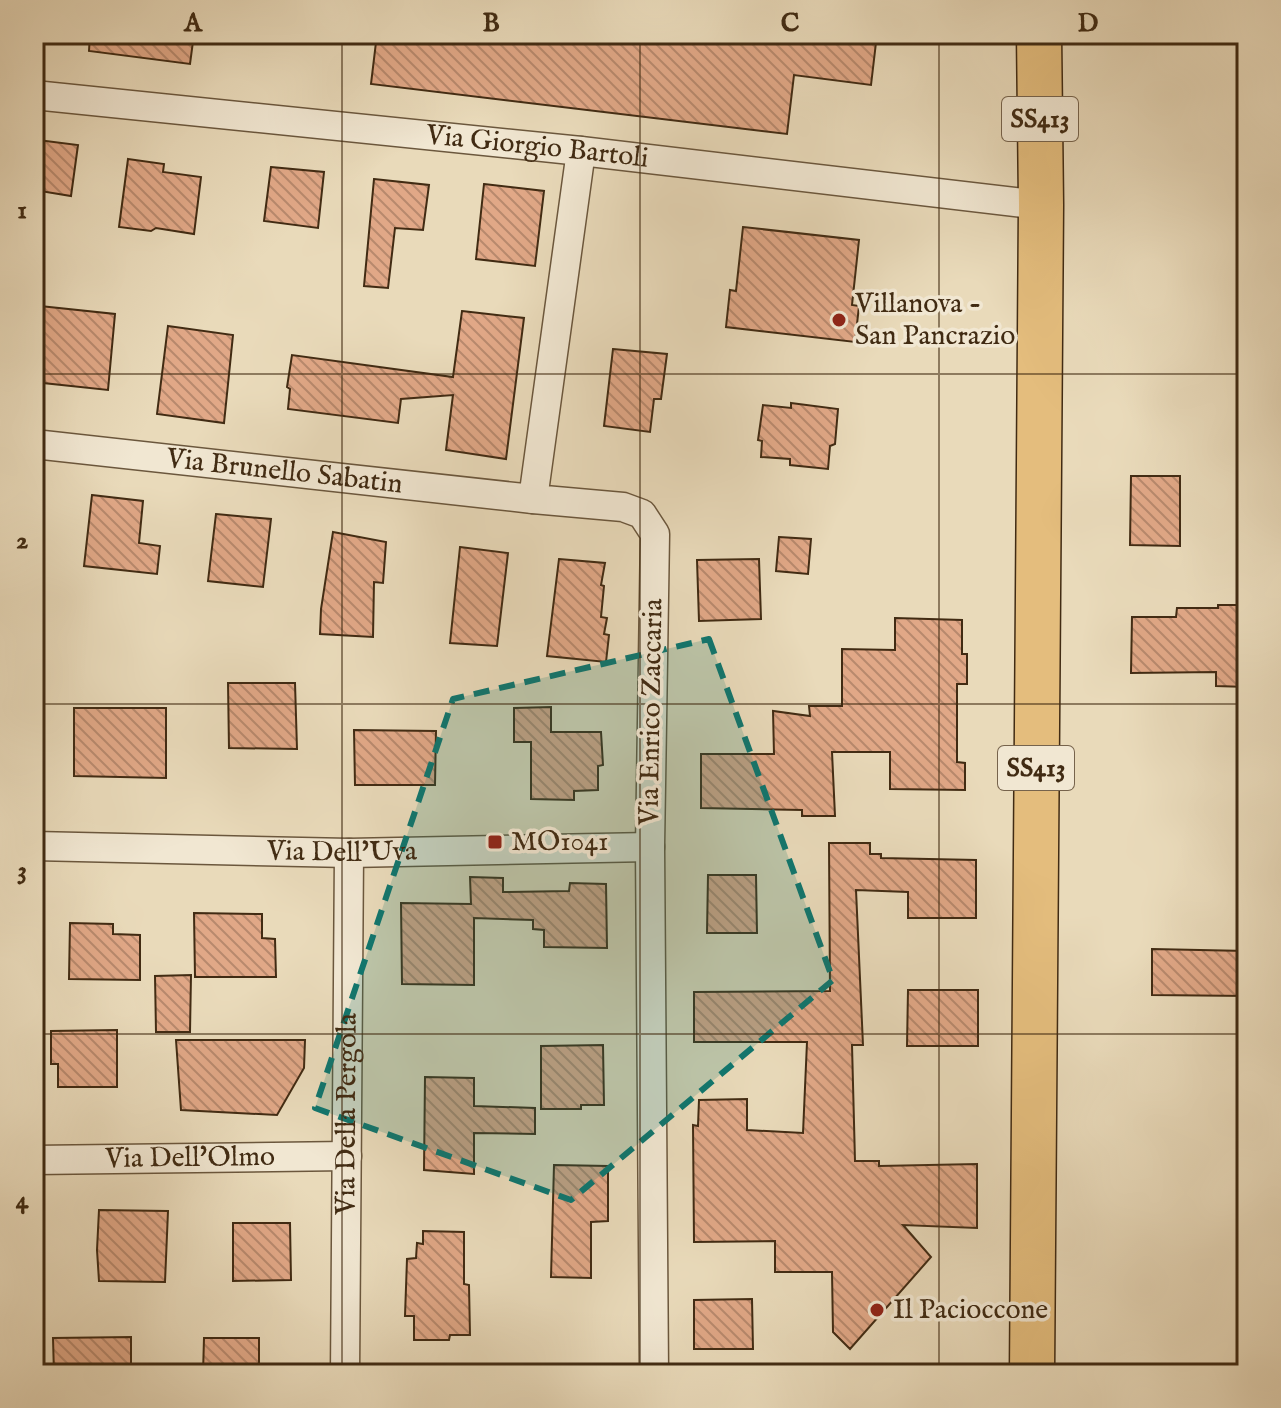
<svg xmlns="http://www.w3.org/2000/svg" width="1281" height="1408" font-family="'IM FELL English',serif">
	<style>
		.building { fill: url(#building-back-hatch); stroke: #412b13; stroke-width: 2 }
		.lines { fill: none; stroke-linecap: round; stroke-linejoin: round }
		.street-casing { stroke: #6b573d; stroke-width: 31 }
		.primary-casing { stroke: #412b13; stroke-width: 47 }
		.street { stroke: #f1e7d2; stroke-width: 28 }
		.primary { stroke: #e4bd7d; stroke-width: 44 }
		.marked { fill: #0f766e; fill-opacity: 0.2; stroke: #0f766e; stroke-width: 6; stroke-dasharray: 16 10; stroke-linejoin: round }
		.grid { fill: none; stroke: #412b13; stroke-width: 2; stroke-opacity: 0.55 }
		.poi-dot { fill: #8f2418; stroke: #f1e7d2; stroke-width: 3 }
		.labels { text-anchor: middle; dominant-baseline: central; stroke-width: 7; stroke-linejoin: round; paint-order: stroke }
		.shield { fill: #f1e7d2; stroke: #76634c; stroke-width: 2 }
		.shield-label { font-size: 26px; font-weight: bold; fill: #412b13 }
		.street-label { font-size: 28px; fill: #412b13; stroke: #f1e7d2 }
		.poi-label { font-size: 28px; fill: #412b13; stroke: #f1e7d2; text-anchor: start }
		.neatline { fill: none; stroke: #412b13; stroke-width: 3 }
		.grid-label { font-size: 26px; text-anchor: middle; font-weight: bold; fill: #412b13 }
	</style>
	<defs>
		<pattern id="building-back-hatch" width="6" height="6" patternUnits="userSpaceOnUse" patternTransform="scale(2)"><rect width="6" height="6" fill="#e1a887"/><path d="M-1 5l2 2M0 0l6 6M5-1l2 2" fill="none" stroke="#b8896d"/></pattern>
	</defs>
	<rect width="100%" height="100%" fill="#e9daba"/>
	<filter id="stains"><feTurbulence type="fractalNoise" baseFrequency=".0025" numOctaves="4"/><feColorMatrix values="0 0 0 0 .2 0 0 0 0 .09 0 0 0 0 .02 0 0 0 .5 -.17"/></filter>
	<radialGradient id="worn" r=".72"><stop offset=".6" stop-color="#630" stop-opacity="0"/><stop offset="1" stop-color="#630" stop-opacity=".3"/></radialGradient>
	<!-- building -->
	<path class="building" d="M 90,34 L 194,34 L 190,64 L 89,51 Z
		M 377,34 L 877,34 L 871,85 L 794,75 L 787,134 L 371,84 Z
		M 38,140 L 78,145 L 71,196 L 34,190 Z
		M 128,159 L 164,164 L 163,172 L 201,177 L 194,234 L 156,228 L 151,231 L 119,227 Z
		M 271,167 L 324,172 L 318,228 L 264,221 Z
		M 374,179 L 429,185 L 423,230 L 395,228 L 388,288 L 364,286 Z
		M 484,184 L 544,191 L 535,266 L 476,259 Z
		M 743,227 L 859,240 L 852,305 L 859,306 L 855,342 L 726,327 L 730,290 L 736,291 Z
		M 40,306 L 115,314 L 108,390 L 34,382 L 34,358 Z
		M 462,311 L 524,318 L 506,459 L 446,450 L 453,395 L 401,399 L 398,423 L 288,409 L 290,389 L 287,387 L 292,355 L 453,377 Z
		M 168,326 L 233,335 L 224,423 L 157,414 Z
		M 613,349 L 667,354 L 661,399 L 654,399 L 650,432 L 604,426 Z
		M 791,403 L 838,409 L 835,444 L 830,446 L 828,469 L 790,465 L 790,459 L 761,457 L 762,441 L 758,440 L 763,405 L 791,408 Z
		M 1131,476 L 1180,476 L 1180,546 L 1130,545 Z
		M 92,495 L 143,501 L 139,543 L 160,546 L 157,574 L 84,566 Z
		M 216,514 L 271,519 L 263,587 L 208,581 Z
		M 333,532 L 386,542 L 383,583 L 374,582 L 373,637 L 320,634 L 321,609 Z
		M 779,537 L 811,539 L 808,574 L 776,571 Z
		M 460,547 L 508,553 L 497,646 L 450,643 Z
		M 559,559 L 605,563 L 601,585 L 604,586 L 601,617 L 607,618 L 604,634 L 609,635 L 606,662 L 547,656 Z
		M 759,559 L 761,619 L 699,621 L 697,560 Z
		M 1218,605 L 1247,605 L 1247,687 L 1216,686 L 1216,672 L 1131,673 L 1132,617 L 1176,617 L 1177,608 L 1218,608 Z
		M 895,618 L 962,620 L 962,654 L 967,654 L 967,684 L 957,684 L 957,762 L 965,763 L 965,790 L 890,789 L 890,752 L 832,752 L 835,816 L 802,816 L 802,810 L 701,808 L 701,754 L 774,754 L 773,711 L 810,716 L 809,706 L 842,706 L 842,649 L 895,650 Z
		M 228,683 L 295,683 L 297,749 L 229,748 Z
		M 551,707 L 551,732 L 601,732 L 603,765 L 598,766 L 598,790 L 574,791 L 574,800 L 531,799 L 531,742 L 514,742 L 514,708 Z
		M 74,708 L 166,708 L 166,778 L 74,776 Z
		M 354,730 L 436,731 L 435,785 L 355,785 Z
		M 829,843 L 870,843 L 870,854 L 881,854 L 881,858 L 976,860 L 976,918 L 908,918 L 908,892 L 856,890 L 863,1045 L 852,1045 L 855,1161 L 879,1161 L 879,1166 L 977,1164 L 977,1228 L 903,1225 L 931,1257 L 850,1349 L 833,1332 L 832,1272 L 775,1272 L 775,1241 L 694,1242 L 693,1125 L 698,1126 L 699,1100 L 747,1099 L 747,1130 L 803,1133 L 807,1042 L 694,1042 L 694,992 L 830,991 Z
		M 708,875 L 756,875 L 757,933 L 707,933 Z
		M 470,877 L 503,878 L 503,892 L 569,891 L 570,883 L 606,884 L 607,948 L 544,947 L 544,930 L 533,929 L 533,920 L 474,918 L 474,985 L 402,984 L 401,903 L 471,904 Z
		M 194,913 L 262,914 L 262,938 L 275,939 L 276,977 L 195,977 Z
		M 70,923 L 113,924 L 113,934 L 140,935 L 140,980 L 69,979 Z
		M 1152,949 L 1247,951 L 1247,996 L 1152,995 Z
		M 191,975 L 190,1032 L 156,1032 L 155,976 Z
		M 908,990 L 978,990 L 978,1046 L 907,1046 Z
		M 117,1030 L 117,1087 L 58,1087 L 58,1064 L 51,1064 L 51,1031 Z
		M 176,1040 L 305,1040 L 304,1068 L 277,1115 L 181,1110 Z
		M 603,1045 L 604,1105 L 581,1105 L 581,1109 L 541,1109 L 541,1046 Z
		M 425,1077 L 474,1078 L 474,1106 L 535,1108 L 535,1134 L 474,1133 L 474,1174 L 424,1170 Z
		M 554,1165 L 608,1166 L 608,1221 L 591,1222 L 591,1278 L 551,1277 Z
		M 99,1210 L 168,1211 L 165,1282 L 99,1281 L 97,1250 Z
		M 233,1223 L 290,1223 L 291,1280 L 233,1281 Z
		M 423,1231 L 464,1232 L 464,1284 L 469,1285 L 470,1335 L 450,1335 L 449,1340 L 414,1340 L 414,1316 L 405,1316 L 407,1259 L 416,1258 L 417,1243 L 423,1244 Z
		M 752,1299 L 753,1349 L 694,1349 L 694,1300 Z
		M 131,1337 L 131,1367 L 126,1367 L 126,1374 L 54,1374 L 53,1338 Z
		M 204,1338 L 259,1338 L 259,1374 L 203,1374 Z"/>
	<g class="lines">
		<defs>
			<g id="street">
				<path id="s1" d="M 34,95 L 581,151 L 1041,205"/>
				<path d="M 581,151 L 533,499 L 623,507 L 642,514 L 655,534 L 650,847 L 654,1374"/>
				<path id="s2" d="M 34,444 L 533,499"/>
				<path id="s3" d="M 34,846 L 349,853 L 650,847"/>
				<path id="s4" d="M 34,1160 L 347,1156"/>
				<path id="s5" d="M 345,1374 L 349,853"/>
			</g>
			<path id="primary" d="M 1032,1374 L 1041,205 L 1039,34"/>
		</defs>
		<!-- street casing -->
		<use href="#street" class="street-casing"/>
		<!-- primary casing -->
		<use href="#primary" class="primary-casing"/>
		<!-- street -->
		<use href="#street" class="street"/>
		<!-- primary -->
		<use href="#primary" class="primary"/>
	</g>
	<!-- marked area -->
	<path class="marked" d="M 709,639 L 833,980 L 571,1200 L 315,1108 L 453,699 Z"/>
	<!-- grid -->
	<path class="grid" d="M 342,34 L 342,1374M 640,34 L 640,1374M 939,34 L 939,1374M 34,374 L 1247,374M 34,704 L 1247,704M 34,1034 L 1247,1034"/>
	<!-- markers -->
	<g class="poi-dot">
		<circle cx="839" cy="320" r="8"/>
		<rect x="487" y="834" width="16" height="16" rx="4"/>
		<circle cx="877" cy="1310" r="8"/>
	</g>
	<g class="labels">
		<!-- shield labels -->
		<g class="shield">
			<rect x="1002" y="97" width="76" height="44" rx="6"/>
			<rect x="998" y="746" width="76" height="44" rx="6"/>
		</g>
		<g class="shield-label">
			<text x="1040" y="119">SS413</text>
			<text x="1036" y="768">SS413</text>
		</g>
		<!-- street labels -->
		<g class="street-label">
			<text stroke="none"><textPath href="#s1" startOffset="506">Via Giorgio Bartoli</textPath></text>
			<text stroke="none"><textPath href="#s2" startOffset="252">Via Brunello Sabatin</textPath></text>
			<text transform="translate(652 712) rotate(-89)">Via Enrico Zaccaria</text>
			<text stroke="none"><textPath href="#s3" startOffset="308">Via Dell'Uva</textPath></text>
			<text stroke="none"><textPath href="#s5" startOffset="260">Via Della Pergola</textPath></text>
			<text stroke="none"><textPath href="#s4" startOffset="156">Via Dell'Olmo</textPath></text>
		</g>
		<!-- poi labels -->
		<g class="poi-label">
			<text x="855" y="304">Villanova -<tspan x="855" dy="32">San Pancrazio</tspan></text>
			<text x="511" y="842">MO1041</text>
			<text x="893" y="1310">Il Pacioccone</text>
		</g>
	</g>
	<!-- margin -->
	<rect width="1281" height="1408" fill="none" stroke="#e9daba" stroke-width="88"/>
	<rect x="44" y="44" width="1193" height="1320" class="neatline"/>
	<g class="grid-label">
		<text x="193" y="31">A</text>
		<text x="491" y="31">B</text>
		<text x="790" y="31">C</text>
		<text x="1088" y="31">D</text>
		<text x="22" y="218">1</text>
		<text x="22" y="548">2</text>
		<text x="22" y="878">3</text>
		<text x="22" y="1208">4</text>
	</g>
	<rect width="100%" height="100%" filter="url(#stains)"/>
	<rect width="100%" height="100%" fill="url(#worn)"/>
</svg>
